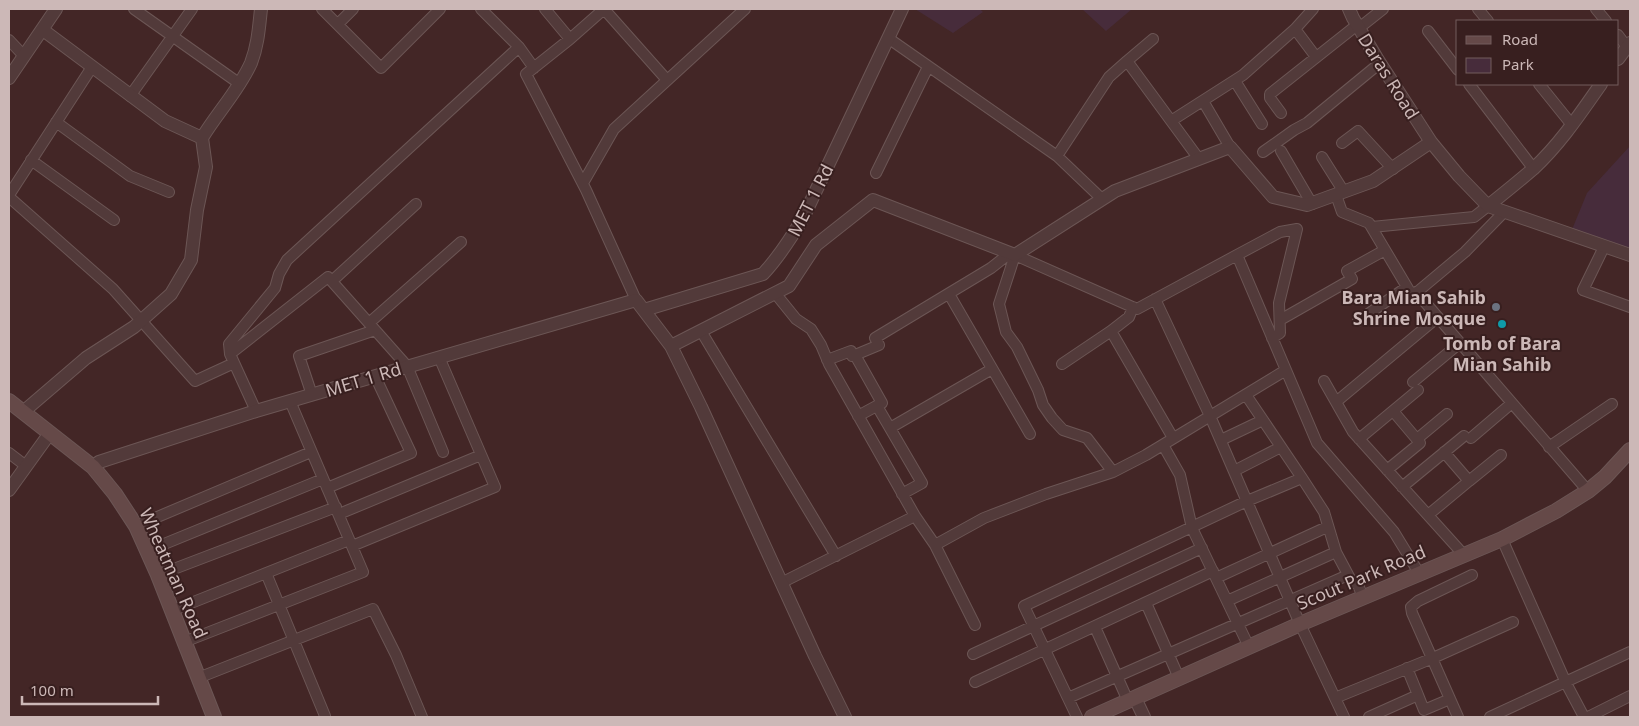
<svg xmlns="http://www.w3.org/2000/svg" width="1639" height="726" font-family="'Noto Sans',sans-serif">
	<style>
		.green { fill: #472c3b }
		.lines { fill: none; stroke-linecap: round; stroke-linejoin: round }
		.minor-casing { stroke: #6c5655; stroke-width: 12 }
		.tertiary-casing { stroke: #6c5655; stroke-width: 14 }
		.secondary-casing { stroke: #6c5655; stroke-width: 16 }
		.minor { stroke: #523a3a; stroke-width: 10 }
		.tertiary { stroke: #523a3a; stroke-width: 12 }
		.secondary { stroke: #654948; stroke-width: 14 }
		.worship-dot { fill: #6b7280; stroke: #381f1f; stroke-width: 2 }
		.culture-dot { fill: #0f9aa8; stroke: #381f1f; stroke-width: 2 }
		.labels { text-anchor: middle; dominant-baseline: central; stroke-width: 4; stroke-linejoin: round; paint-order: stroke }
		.street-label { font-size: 18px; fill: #ccb8b7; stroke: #381f1f }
		.poi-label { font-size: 18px; font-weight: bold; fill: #ccb8b7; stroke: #381f1f; text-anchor: end }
	</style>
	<rect width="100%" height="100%" fill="#432626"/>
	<!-- green -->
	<path class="green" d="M 915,9 L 980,9 L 983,12 L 953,33 Z
		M 1082,9 L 1132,9 L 1106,31 Z
		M 1630,146 L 1630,251 L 1571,232 L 1587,193 Z"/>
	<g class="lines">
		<defs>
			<path id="minor" d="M 134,9 L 240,84
				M 322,9 L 381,68 L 440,9
				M 481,9 L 519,47 L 534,68
				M 545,9 L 570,39
				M 604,9 L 570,39 L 526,74 L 586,190 L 636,300
				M 604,9 L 667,80
				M 1478,9 L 1488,21
				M 1596,9 L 1606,21
				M 338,24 L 353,9
				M 1359,28 L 1383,9
				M 1295,29 L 1316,57
				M 1428,31 L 1458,70
				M 1618,35 L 1627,47
				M 888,38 L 1057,156 L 1102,199
				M 1153,39 L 1127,61 L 1199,159
				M 9,40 L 24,56
				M 1235,81 L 1262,124
				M 1469,84 L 1533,168
				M 1539,84 L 1572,125
				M 130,96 L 192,9
				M 1203,101 L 1230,147
				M 1281,113 L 1270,98 L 1270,94 L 1357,25
				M 1171,121 L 1243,75 L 1295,29 L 1313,9
				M 56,122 L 130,176 L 169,192
				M 1342,143 L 1358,131 L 1393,169
				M 1281,151 L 1312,204
				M 1263,152 L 1294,130 L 1307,123 L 1380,63
				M 1057,156 L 1109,77 L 1127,61
				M 1322,157 L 1344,192
				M 31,160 L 114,220
				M 876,173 L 928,67
				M 583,183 L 614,129 L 745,9
				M 9,195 L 92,67
				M 1336,195 L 1342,212 L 1369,223 L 1410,292 L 1416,293 L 1465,252 L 1504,212
				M 9,197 L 113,289 L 195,381 L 234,363
				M 1372,227 L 1474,217 L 1488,206
				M 1604,247 L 1583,290 L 1630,307
				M 1237,255 L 1280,232 L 1297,229 L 1279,303 L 1280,333 L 1272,338
				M 332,281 L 416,204
				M 775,293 L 796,319 L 811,329 L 821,345 L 829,364 L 915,516
				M 1417,293 L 1588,491
				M 949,294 L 1030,434
				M 1155,299 L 1210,416 L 1300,624 L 1344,717
				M 1280,320 L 1352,279 L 1347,271 L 1385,250
				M 1358,321 L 1407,287
				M 369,323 L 461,242
				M 701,331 L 836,556
				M 1111,331 L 1173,438
				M 230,354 L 328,277 L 407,366 L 443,452
				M 855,355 L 882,403 L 858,416
				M 827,360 L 851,351 L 852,356 L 855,355 L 879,345 L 875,338 L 991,268 L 1010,253
				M 1062,364 L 1111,331 L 1129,317 L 1133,307
				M 1324,381 L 1353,432 L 1463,554
				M 1413,382 L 1460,343
				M 312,395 L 299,356 L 375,330
				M 1246,395 L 1302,478 L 1324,512 L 1336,552 L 1352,582 L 1358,585 L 1363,597
				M 1336,402 L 1438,317
				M 877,406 L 922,483 L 902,494
				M 256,411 L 230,354 L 229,344 L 275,288 L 279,274 L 287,260 L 519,47
				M 890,428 L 992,369
				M 1471,438 L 1512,403
				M 1359,439 L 1418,390
				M 1417,439 L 1447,414
				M 1221,440 L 1263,420
				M 1163,445 L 1180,475 L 1192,528 L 1249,647
				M 1549,447 L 1612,404
				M 9,453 L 26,466
				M 1387,470 L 1420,443 L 1393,411
				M 1234,471 L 1281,447
				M 1113,472 L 1087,438 L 1063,430 L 1052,418 L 1043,405 L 1038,390 L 1017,347 L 1006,332 L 999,304 L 1015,255 L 1137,309 L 1237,255 L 1317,443 L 1394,532 L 1419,573
				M 1469,481 L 1501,455
				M 1402,487 L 1464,436
				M 327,488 L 411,453 L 375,376
				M 339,514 L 481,455
				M 1428,515 L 1469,481 L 1444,452
				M 136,526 L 311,452
				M 1502,539 L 1566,683 L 1584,717
				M 935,545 L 984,518 L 1046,494 L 1113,472 L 1146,455 L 1286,370
				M 352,546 L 495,487 L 439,357
				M 147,551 L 323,479
				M 266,573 L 325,716
				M 158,575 L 336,507
				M 1216,578 L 1327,527
				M 781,583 L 915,516 L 935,545 L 975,625
				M 1227,601 L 1336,552
				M 1146,603 L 1179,678
				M 171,611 L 349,540
				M 1095,627 L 1128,701
				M 184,642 L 363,572 L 290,401
				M 973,654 L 1202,548
				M 1407,668 L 1418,695
				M 198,678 L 373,609 L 396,655 L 422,717
				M 975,682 L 1213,571
				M 1068,698 L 1348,575
				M 1335,698 L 1433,658 L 1513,622
				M 1077,717 L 1024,606 L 1247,501 L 1302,478
				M 1369,717 L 1418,695 L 1424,710 L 1450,699
				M 1458,717 L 1412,613 L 1411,607 L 1418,601 L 1472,575
				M 1490,717 L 1630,652
				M 1588,717 L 1630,696"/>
			<path id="tertiary" d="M 1349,9 L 1353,18 L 1378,60 L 1431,142
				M 43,30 L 165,121 L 202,138
				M 1618,59 L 1630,43
				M 9,78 L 56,9
				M 1488,206 C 1503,194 1518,182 1533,169 C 1560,144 1580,114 1601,84
				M 644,310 L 763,274 C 779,257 791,238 803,218 L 902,9
				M 671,346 L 789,286 L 816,245 L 873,200 L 1015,255 L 1115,191 L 1230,147 L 1273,197 L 1307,205 L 1373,181 L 1431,142 L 1459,176 L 1488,206 L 1630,255
				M 23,412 L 86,358 L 134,327 L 171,294 L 191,260 L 197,210 L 206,167 L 202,138 C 217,113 239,90 251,63 C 258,45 259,27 261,9
				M 93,467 L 99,462 L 256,411 L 636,300 L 671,346 L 701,407 L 815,656 L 845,717
				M 9,490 L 50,433
				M 1135,698 L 1144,717"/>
			<path id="secondary" d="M 9,401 L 93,467 L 115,494 L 136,526 L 158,575 L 214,717
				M 1092,717 L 1300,624 L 1502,539 L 1556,511 L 1588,491 L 1605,477 L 1630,450"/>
		</defs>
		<!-- minor casing -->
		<use href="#minor" class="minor-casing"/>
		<!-- tertiary casing -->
		<use href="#tertiary" class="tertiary-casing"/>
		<!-- secondary casing -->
		<use href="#secondary" class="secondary-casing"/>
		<!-- minor -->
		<use href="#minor" class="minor"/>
		<!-- tertiary -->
		<use href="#tertiary" class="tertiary"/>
		<!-- secondary -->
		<use href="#secondary" class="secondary"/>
	</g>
	<!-- markers -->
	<circle class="worship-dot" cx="1496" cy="307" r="5"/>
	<circle class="culture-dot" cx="1502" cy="324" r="5"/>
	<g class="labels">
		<!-- street labels -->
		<g class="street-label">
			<text transform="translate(1389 76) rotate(58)">Daras Road</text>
			<text transform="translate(810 200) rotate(-63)">MET 1 Rd</text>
			<text transform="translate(363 379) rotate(-17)">MET 1 Rd</text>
			<text transform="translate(174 573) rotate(66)">Wheatman Road</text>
			<text transform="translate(1361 577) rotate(-23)">Scout Park Road</text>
		</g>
		<!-- poi labels -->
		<g class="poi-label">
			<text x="1486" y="297">Bara Mian Sahib<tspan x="1486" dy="21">Shrine Mosque</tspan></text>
			<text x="1502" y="343" text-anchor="middle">Tomb of Bara<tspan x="1502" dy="21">Mian Sahib</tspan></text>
		</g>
	</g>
	<!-- border -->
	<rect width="1639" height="726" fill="none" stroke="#ccb8b7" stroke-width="20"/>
	<!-- legend -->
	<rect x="1456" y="20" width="162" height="65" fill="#381f1f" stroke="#735c5c"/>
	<rect x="1466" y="36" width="25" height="8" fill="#654948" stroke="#735c5c"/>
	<text x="1502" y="45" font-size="15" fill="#ccb8b7">Road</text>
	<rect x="1466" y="58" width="25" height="15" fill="#472c3b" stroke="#735c5c"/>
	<text x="1502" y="70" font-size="15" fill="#ccb8b7">Park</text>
	<!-- scale -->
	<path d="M22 696v8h136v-8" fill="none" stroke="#ccb8b7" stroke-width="2.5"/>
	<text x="30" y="696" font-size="15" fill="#ccb8b7" stroke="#381f1f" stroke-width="4" paint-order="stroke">100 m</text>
</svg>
